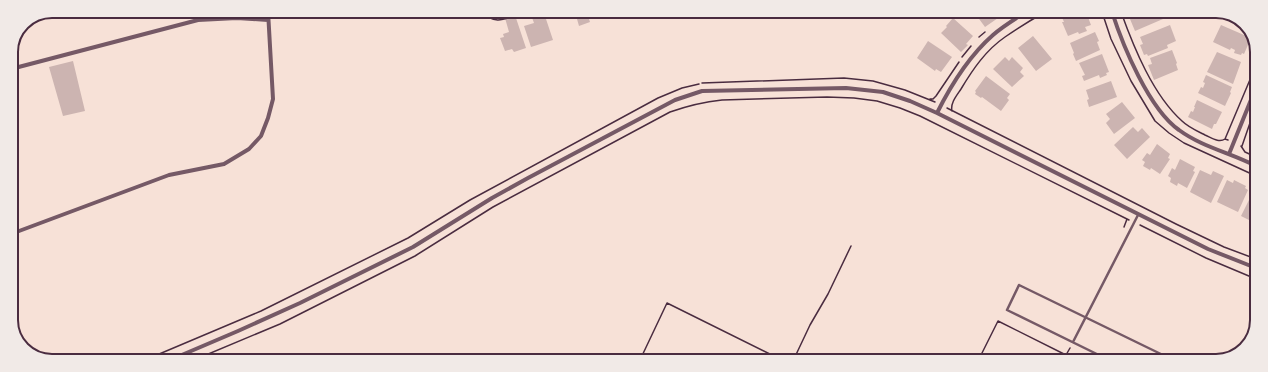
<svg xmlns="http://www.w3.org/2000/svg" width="1268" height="372" font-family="Cabin,sans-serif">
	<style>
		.building { fill: #ccb4b1 }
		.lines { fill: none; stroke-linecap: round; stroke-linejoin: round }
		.path { stroke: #4a2c40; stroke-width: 1.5 }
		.service { stroke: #755966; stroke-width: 2.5 }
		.minor { stroke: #755966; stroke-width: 4 }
		.rim { fill: none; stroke: #4a2c40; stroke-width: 2 }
	</style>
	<rect width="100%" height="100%" fill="#f7e1d7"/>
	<!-- building -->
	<path class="building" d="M 530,12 L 542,12 L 544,19 L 546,19 L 553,40 L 531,47 L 524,26 L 534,23 Z
		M 575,12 L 596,12 L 598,16 L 589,19 L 590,22 L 579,26 Z
		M 610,12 L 628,12 L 612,17 Z
		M 974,12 L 997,12 L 999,14 L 996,16 L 998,18 L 985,27 Z
		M 1070,12 L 1086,12 L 1091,25 L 1085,27 L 1087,31 L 1079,34 L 1078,32 L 1068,36 L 1062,22 L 1064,22 L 1061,15 Z
		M 1130,12 L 1168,12 L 1170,16 L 1135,31 L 1130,19 L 1133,18 Z
		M 515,15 L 526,48 L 514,52 L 512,49 L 505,51 L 500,38 L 504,37 L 503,34 L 509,32 L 505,18 Z
		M 1230,15 L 1244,23 L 1229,21 Z
		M 953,18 L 973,36 L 966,44 L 968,45 L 961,52 L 941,33 L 947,27 L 946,26 Z
		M 1170,25 L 1176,41 L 1167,45 L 1168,48 L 1148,56 L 1147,54 L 1144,55 L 1140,45 L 1143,44 L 1140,37 Z
		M 1221,25 L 1251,38 L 1244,54 L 1242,53 L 1241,55 L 1234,53 L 1235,50 L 1231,48 L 1230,50 L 1213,42 Z
		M 1095,32 L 1099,41 L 1097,42 L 1100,50 L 1076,61 L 1073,54 L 1074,53 L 1070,43 Z
		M 1033,36 L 1052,59 L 1036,71 L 1018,48 Z
		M 928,41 L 952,57 L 941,72 L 936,69 L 935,71 L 917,58 Z
		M 1172,50 L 1177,63 L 1176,64 L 1178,70 L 1154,80 L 1148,65 L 1152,64 L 1150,58 Z
		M 1217,52 L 1241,62 L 1233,84 L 1207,72 Z
		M 1102,54 L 1109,72 L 1106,73 L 1107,75 L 1100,78 L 1099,75 L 1084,81 L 1082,76 L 1085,75 L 1079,63 Z
		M 1005,57 L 1009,61 L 1012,57 L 1023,68 L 1020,72 L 1024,76 L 1012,87 L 993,69 Z
		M 73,61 L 85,111 L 63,116 L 49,67 Z
		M 1206,75 L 1232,87 L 1230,92 L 1231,93 L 1225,106 L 1198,93 L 1201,87 L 1203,88 L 1205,83 L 1203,82 Z
		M 986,76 L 1010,94 L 1007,98 L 1009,100 L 1001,111 L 982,97 L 981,98 L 975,94 L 976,92 L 975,91 Z
		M 1111,81 L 1117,97 L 1089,107 L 1087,100 L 1089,99 L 1086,90 Z
		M 1197,100 L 1222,112 L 1216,124 L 1214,124 L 1212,129 L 1188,117 L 1191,111 L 1193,112 L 1195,107 L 1194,107 Z
		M 1122,102 L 1135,118 L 1114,134 L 1106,123 L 1110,119 L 1106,114 Z
		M 1133,127 L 1138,132 L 1142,128 L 1150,137 L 1127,159 L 1114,145 Z
		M 1257,131 L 1256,146 L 1256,147 L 1250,144 Z
		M 1157,144 L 1170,154 L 1168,158 L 1170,159 L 1160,174 L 1151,168 L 1150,170 L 1143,166 L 1145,162 L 1142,160 L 1147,153 L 1150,155 Z
		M 1180,159 L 1195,167 L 1193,171 L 1195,172 L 1187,188 L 1178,183 L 1177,186 L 1170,182 L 1171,178 L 1168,176 L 1172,168 L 1175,170 Z
		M 1200,170 L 1211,175 L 1213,171 L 1224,176 L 1211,203 L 1190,192 Z
		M 1227,180 L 1233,183 L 1234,180 L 1246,186 L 1245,188 L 1248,190 L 1238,212 L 1217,202 Z
		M 1254,190 L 1256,191 L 1256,226 L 1250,223 L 1251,221 L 1241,216 Z"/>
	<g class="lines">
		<!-- path -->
		<path class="path" d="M 479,11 C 497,26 504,19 523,12
			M 1102,12 L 1111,39 L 1131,81 L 1155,121 L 1169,133 L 1184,143 L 1256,176
			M 1121,12 C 1134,48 1153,95 1182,121 C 1188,127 1197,131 1205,135 C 1212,138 1219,143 1225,139 L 1228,140
			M 979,37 L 985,32
			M 962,57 L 971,46
			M 702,83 L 844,78 L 873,81 L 905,90 L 935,102
			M 930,99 L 933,99 L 936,96 L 959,62
			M 947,108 L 1176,224 L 1224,247 L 1256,259
			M 952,111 C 950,103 957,95 961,89 C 973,69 986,50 1005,37 C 1018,28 1031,20 1045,12
			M 1225,139 L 1257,63
			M 1241,146 L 1245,152 L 1256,157
			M 1242,146 L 1251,120
			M 1140,225 L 1206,258 L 1256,279
			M 1124,227 L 1127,219
			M 1066,355 L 1077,361
			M 145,360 L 261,311 L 408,238 L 470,200 L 658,98 L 682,88 L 699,84
			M 194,360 L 280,324 L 415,256 L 493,207 L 670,112 C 687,106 703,102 722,100 L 827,97 L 854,98 L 877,101 L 900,108 L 920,116 L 1129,220
			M 640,360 L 667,303 L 784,361
			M 793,361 L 810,325 L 828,294 L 851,246
			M 978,361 L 998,321 L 1066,355 L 1070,348
			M 1004,361 L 1006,357"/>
		<!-- service -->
		<path class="service" d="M 1073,342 L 1138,215
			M 1111,361 L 1007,310 L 1019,285 L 1167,357 L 1165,361"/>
		<!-- minor -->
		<path class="minor" d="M 1112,12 C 1123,46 1149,109 1179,130 C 1202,147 1231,153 1256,166
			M 11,69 L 198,20 L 237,18 L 268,20
			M 937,113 C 951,85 969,56 993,35 C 1003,26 1015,19 1026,12
			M 1229,154 L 1257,85
			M 11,234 L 169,175 L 224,164 L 249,149 L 261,136 L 268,118 L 273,99 L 268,11
			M 170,360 L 238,331 L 300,303 L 413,247 L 492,198 L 528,178 L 675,100 L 702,91 L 846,88 L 883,92 L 910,101 L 937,113 L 1208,249 L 1256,268"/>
	</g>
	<!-- crop -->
	<path d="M0 0H1268V372H0ZM52 18H1216A34 34 0 0 1 1250 52V320A34 34 0 0 1 1216 354H52A34 34 0 0 1 18 320V52A34 34 0 0 1 52 18Z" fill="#f1eae7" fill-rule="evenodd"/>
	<path class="rim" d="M52 18H1216A34 34 0 0 1 1250 52V320A34 34 0 0 1 1216 354H52A34 34 0 0 1 18 320V52A34 34 0 0 1 52 18Z"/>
</svg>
